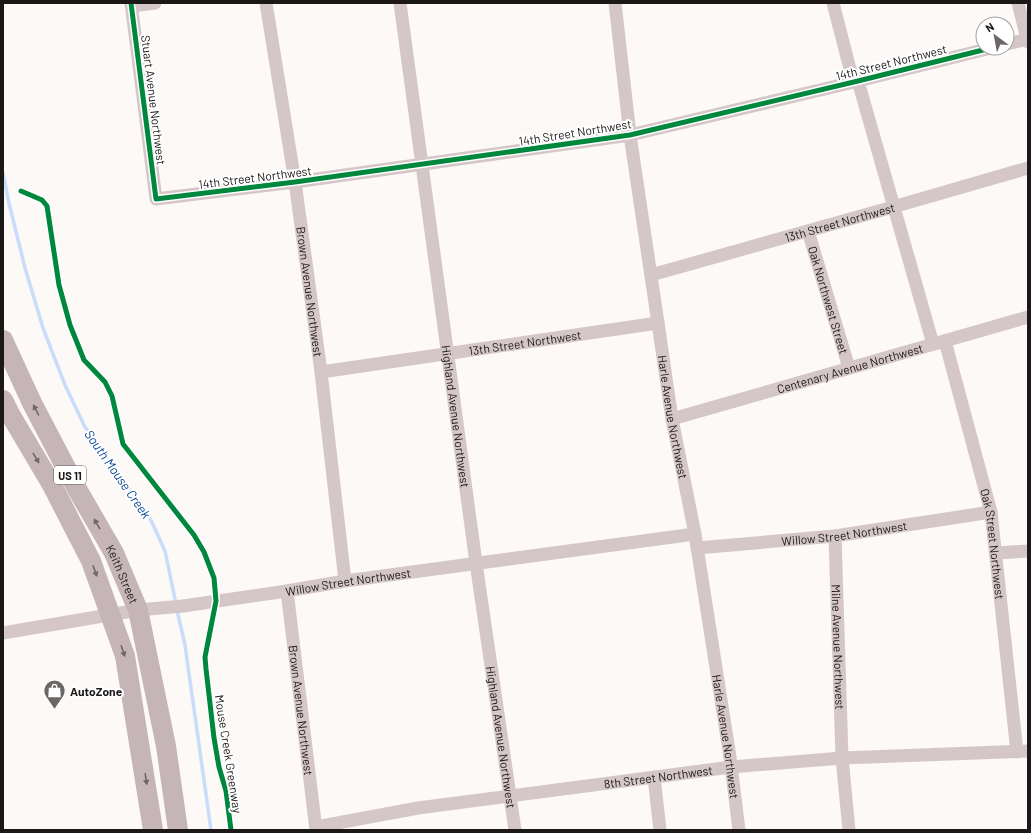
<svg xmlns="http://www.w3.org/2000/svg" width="1031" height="833" font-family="Barlow,sans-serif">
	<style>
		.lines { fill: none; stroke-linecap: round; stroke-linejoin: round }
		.stream { stroke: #c9dcfa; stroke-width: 3.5 }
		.minor { stroke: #d5c7c8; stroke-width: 13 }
		.primary { stroke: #c6b5b6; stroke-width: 20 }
		.cycleway-casing { stroke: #fff; stroke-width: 8 }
		.cycleway { stroke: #00873e; stroke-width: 5 }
		.oneway { fill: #706666 }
		.labels { text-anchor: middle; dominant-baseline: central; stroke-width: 4; stroke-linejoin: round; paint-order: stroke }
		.shield { fill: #fff; stroke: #5f5d5d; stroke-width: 1 }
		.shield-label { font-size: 11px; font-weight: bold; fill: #1b1817 }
		.street-label { font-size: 12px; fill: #1b1817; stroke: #fff }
		.poi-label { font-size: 12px; font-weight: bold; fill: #1b1817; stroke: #fff; text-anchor: start }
		.water-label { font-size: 13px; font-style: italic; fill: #054393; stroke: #fff }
	</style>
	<rect width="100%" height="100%" fill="#fcf9f7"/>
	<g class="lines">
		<!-- stream -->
		<path class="stream" d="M 3,173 L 9,203 L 25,268 L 43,328 L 65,385 L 85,427 L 149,516 L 165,551 L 176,604
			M 177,610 L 185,645 L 211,830"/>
		<!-- minor -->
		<g class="minor">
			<path d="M 131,3 L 156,199 L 295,182 L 630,135 L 858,81 L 991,48"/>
			<path id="s1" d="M 266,3 L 295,182 L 321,372 L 345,581"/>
			<path id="s2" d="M 400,3 L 476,563 L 515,830"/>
			<path id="s3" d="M 615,3 L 630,135 L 658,323 L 672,419 L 695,534 L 730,757 L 739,830"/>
			<path d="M 833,3 L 850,69 L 858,81 L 933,344"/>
			<path d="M 1018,3 L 1028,42"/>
			<path d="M 132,6 L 155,3"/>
			<path d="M 1007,44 L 1028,39"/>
			<path id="s4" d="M 808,231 L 849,368"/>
			<path id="s5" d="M 651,275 L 893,207 L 1028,168"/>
			<path id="s6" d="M 945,341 L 991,512 L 1017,752"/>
			<path id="s7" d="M 321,372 L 658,323"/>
			<path id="s8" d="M 672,419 L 1028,317"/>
			<path id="s9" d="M 835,536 L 842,758 L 849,830"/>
			<path id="s10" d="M 697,548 L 835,536 L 991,512"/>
			<path d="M 996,553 L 1028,551"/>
			<path id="s11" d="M 287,591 L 316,830"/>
			<path id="s12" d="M 3,633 L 138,610 L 183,606 L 287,591 L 345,581 L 695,534"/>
			<path d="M 654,777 L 660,830"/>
			<path id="s13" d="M 316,827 L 418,808 L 731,767 L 842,758 L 1028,751"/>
		</g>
		<!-- primary -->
		<g class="primary">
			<path id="s14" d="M 3,340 L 32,403 L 77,489 L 114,553 L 138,610 L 166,746 L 178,830"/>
			<path d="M 3,400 L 10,414 L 52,485 L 91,561 L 125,656 L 153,830"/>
		</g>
		<defs>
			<path id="cycleway" d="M 131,3 L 156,199 L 295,182 L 630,135 L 858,81 L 991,48
				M 21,191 L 42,200 L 47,206 L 59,285 L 70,325 L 84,360 L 105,382 L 112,396 L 123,444 L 194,535 L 204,552 L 214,578 L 216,601 L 205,657 L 206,669 L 214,738 L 219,767 L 226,791 L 231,830"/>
		</defs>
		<!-- cycleway casing -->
		<use href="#cycleway" class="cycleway-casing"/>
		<!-- cycleway -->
		<use href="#cycleway" class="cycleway"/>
	</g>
	<!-- one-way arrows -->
	<defs><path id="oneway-solid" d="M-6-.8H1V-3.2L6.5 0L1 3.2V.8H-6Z"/></defs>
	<g class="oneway">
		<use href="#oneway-solid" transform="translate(36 410) rotate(-118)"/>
		<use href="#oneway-solid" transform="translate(36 458) rotate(59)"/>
		<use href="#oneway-solid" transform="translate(97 524) rotate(-120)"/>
		<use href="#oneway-solid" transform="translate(95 571) rotate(70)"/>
		<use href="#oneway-solid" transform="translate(123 651) rotate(71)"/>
		<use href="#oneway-solid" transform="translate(146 779) rotate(82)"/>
	</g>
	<!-- icons -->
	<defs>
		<symbol id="shop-pin" viewBox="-11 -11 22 30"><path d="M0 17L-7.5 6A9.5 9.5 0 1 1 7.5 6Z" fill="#6a6765" stroke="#fff"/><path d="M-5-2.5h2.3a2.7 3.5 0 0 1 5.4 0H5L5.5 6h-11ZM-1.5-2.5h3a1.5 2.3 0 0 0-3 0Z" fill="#fff"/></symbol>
	</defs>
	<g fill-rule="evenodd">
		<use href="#shop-pin" x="42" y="678" width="25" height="34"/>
	</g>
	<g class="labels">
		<!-- shield labels -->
		<rect class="shield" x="54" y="466" width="32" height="18" rx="3"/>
		<g class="shield-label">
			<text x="70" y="475">US 11</text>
		</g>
		<!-- street labels -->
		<g class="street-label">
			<text transform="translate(891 62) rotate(-14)">14th Street Northwest</text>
			<text transform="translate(154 100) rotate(83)">Stuart Avenue Northwest</text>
			<text transform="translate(575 132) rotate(-9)">14th Street Northwest</text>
			<text transform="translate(255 177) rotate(-7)">14th Street Northwest</text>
			<text stroke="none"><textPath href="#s5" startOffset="196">13th Street Northwest</textPath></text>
			<text stroke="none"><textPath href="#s1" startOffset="292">Brown Avenue Northwest</textPath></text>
			<text stroke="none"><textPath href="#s4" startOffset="72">Oak Northwest Street</textPath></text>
			<text stroke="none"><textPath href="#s7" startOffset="206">13th Street Northwest</textPath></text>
			<text stroke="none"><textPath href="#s8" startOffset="185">Centenary Avenue Northwest</textPath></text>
			<text stroke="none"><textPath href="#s2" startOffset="417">Highland Avenue Northwest</textPath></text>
			<text stroke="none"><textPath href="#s3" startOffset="418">Harle Avenue Northwest</textPath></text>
			<text stroke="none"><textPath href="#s10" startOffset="148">Willow Street Northwest</textPath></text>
			<text stroke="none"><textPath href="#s6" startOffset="209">Oak Street Northwest</textPath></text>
			<text stroke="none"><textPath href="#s14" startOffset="263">Keith Street</textPath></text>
			<text stroke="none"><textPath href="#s12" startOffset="349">Willow Street Northwest</textPath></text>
			<text stroke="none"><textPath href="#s9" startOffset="111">Milne Avenue Northwest</textPath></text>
			<text stroke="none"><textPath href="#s11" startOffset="120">Brown Avenue Northwest</textPath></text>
			<text stroke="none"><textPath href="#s2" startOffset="741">Highland Avenue Northwest</textPath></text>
			<text stroke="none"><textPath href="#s3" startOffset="742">Harle Avenue Northwest</textPath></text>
			<text transform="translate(229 754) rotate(81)">Mouse Creek Greenway</text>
			<text stroke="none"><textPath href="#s13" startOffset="346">8th Street Northwest</textPath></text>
		</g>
		<!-- poi labels -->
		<g class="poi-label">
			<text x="70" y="691">AutoZone</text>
		</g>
		<!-- water labels -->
		<g class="water-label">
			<text transform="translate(118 474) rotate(55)">South Mouse Creek</text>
		</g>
	</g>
	<!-- border -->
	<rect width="1031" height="833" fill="none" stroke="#1b1817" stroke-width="8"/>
	<!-- north arrow -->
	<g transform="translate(995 36) rotate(328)"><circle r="19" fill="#ffffff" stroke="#a4a3a2"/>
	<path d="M0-3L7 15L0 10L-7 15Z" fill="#6a6765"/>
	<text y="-6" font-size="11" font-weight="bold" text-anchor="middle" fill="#1b1817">N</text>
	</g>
</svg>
